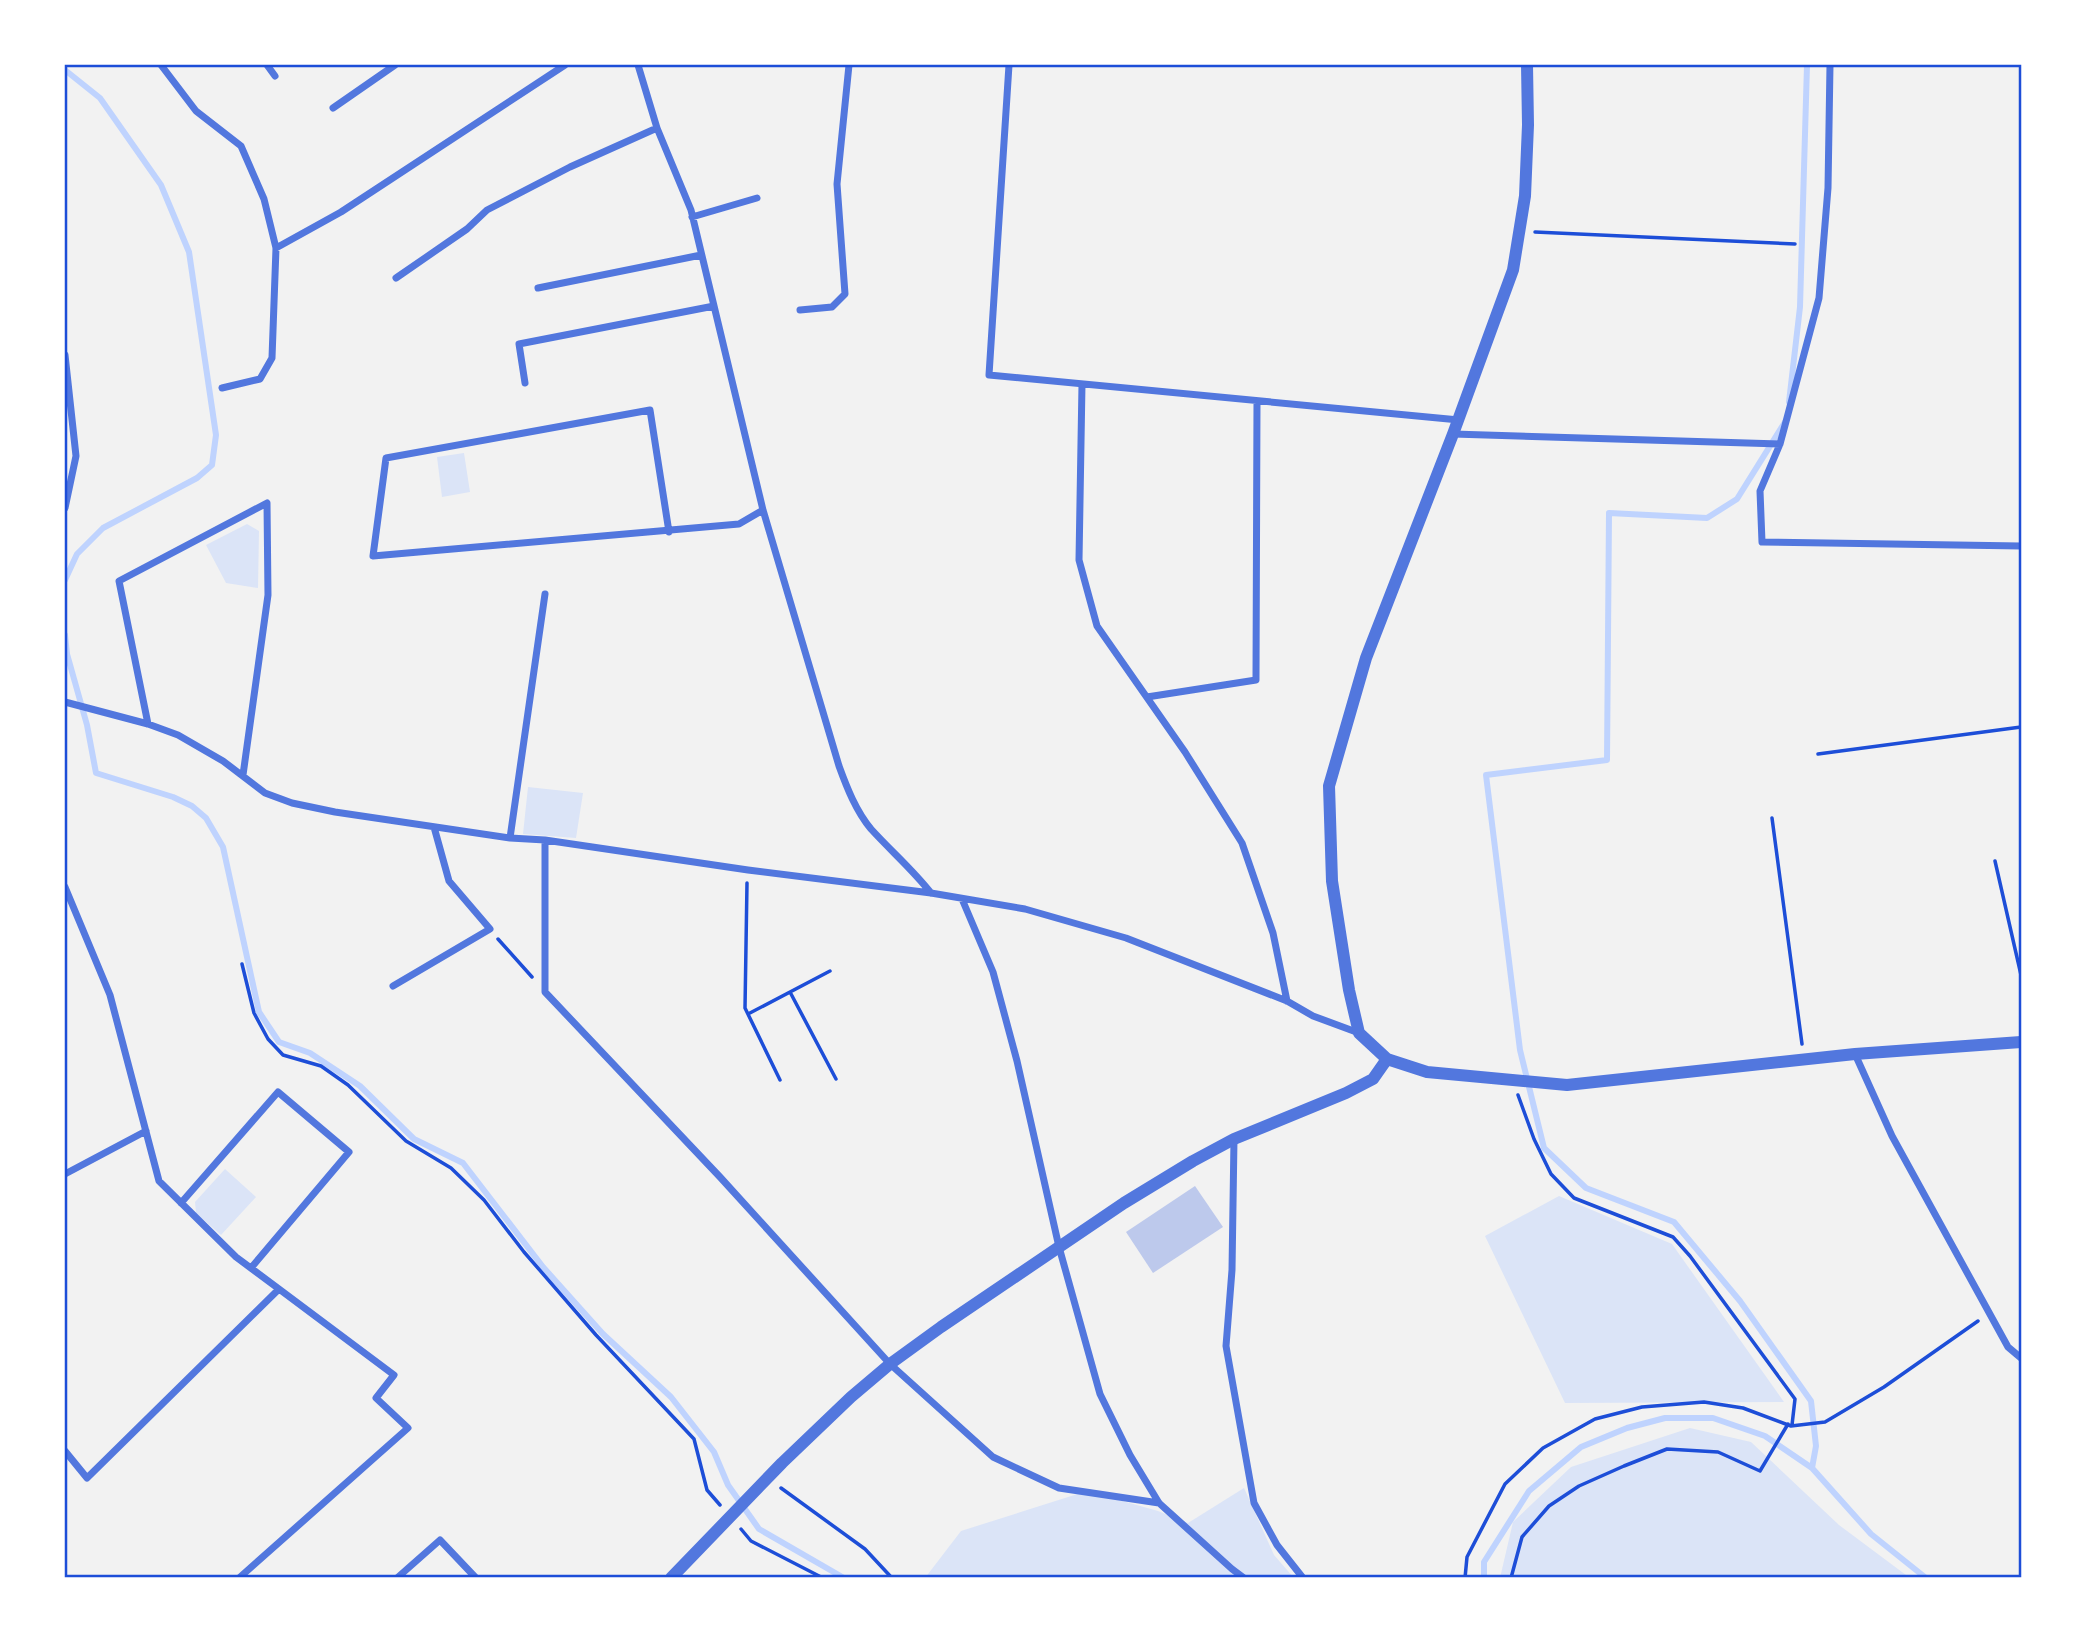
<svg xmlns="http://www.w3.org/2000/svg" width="2086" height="1643" font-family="'Work Sans',sans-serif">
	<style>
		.green { fill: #dbe4f7 }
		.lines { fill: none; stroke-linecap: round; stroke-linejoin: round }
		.stream { stroke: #bfd3fe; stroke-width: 6 }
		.building { fill: #bdc9ec }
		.path { stroke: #1d4ed8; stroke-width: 3.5 }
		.minor { stroke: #5277de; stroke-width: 7 }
		.tertiary { stroke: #5277de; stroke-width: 12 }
		.neatline { fill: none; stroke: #1d4ed8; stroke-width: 2.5 }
	</style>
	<rect width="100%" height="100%" fill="#f2f2f2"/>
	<!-- green -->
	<path class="green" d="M 464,453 L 470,492 L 442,497 L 437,457 Z
		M 247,524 L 259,531 L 258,588 L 226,583 L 206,545 Z
		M 528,787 L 583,793 L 576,838 L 523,834 Z
		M 225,1169 L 256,1197 L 221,1235 L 196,1213 L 195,1202 Z
		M 1559,1196 L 1672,1244 L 1784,1402 L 1565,1403 L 1485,1236 Z
		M 1690,1428 L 1751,1442 L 1839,1525 L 1910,1578 L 1500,1578 L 1513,1522 L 1571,1467 Z
		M 1244,1488 L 1274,1555 L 1294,1578 L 925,1578 L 961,1531 L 1087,1491 L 1158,1511 L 1188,1523 Z"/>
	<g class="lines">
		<!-- stream -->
		<path class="stream" d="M 65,70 L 100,98 L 161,185 L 189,252 L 216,435 L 212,465 L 197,478 L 103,528 L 77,554 L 65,580
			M 1789,402 L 1800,307 L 1807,65
			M 1785,422 L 1737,499 L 1707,518 L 1609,513 L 1607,760 L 1486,775 L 1520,1050 L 1544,1148 L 1586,1188 L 1674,1222 L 1740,1301 L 1811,1401 L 1816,1446 L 1812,1468
			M 65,635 L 67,654 L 87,725 L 96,773 L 173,797 L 192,806 L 206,818 L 223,847 L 259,1012 L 279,1042 L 310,1053 L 360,1086 L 414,1139 L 463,1163 L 543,1267 L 603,1334 L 671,1397 L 714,1452 L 728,1485 L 759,1529 L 844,1578
			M 1484,1578 L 1484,1562 L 1529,1491 L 1581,1447 L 1627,1428 L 1665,1418 L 1713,1418 L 1765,1436 L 1812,1468 L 1871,1534 L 1926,1578"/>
	</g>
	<!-- building -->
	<path class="building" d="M 1195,1186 L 1223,1227 L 1153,1273 L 1126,1232 Z"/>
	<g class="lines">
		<!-- path -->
		<path class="path" d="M 1535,232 L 1795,244
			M 1818,754 L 2021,727
			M 1772,818 L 1802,1044
			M 1995,861 L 2021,975
			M 747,883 L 745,1008 L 780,1080
			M 498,939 L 532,977
			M 242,964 L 254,1013 L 268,1039 L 283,1055 L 321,1066 L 348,1085 L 406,1141 L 451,1168 L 484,1200 L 524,1252 L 596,1335 L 694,1439 L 707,1490 L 720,1505
			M 790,992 L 836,1079
			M 748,1014 L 830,971
			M 1518,1095 L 1534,1139 L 1551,1174 L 1574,1198 L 1673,1237 L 1690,1256 L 1795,1399 L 1792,1425
			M 781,1488 L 865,1549 L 892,1578
			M 741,1529 L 751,1541 L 823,1578
			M 1465,1578 L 1467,1557 L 1505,1484 L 1543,1448 L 1595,1419 L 1642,1407 L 1704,1402 L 1743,1408 L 1791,1426 L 1825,1422 L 1884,1387 L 1978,1321
			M 1511,1578 L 1522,1537 L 1549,1506 L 1579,1486 L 1624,1466 L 1667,1449 L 1718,1452 L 1760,1471 L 1788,1424"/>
		<!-- minor -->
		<path class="minor" d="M 161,65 L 196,111 L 241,146 L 264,199 L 276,248 L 272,358 L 260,379 L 222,388
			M 267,65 L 275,76
			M 638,65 L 657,128 L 691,210 L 763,510 L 839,766 C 847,788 856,811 871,829 C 891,851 913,870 931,893
			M 1009,65 L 989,375 L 1459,420
			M 1830,65 L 1828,188 L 1819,298 L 1780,444 L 1760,491 L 1762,542 L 2021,546
			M 333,108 L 395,65
			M 692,217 L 757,198
			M 276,248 L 341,212 L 565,65
			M 396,278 L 467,229 L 487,210 L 570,167 L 657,128
			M 538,288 L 701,255
			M 800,310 L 832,307 L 845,294 L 837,184 L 849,65
			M 65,355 L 76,456 L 65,508
			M 525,383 L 519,344 L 714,306
			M 1082,384 L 1079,560 L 1097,626 L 1185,752 L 1242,843 L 1273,933 L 1287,1001
			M 1453,434 L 1780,444
			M 669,532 L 650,410 L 386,458 L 373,556 L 739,524 L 763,510
			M 1147,697 L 1256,680 L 1257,401
			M 65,702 L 148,724 L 178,735 L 223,761 L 265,793 L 292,803 L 335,812 L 510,838 L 545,840 L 748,870 L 931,893 L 1025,909 L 1126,938 L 1287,1001 L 1313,1016 L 1359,1033
			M 148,724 L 119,581 L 267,503 L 268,595 L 243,775
			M 510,838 L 545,594
			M 545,840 L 545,992 L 720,1177 L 890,1364 L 993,1457 L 1059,1488 L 1159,1503
			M 65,887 L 110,995 L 159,1181 L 236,1257 L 279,1289 L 87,1478 L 65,1451
			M 962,899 L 993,972 L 1017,1061 L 1059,1247 L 1100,1394 L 1130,1455 L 1159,1503 L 1232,1569 L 1244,1578
			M 393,986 L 490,929 L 449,881 L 434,827
			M 1855,1054 L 1892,1136 L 2008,1347 L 2021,1358
			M 1234,1139 L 1232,1270 L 1226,1346 L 1254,1503 L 1277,1545 L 1303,1578
			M 65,1174 L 146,1131
			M 181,1203 L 278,1092 L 349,1152 L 251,1268
			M 239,1578 L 408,1428 L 376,1398 L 394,1375 L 279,1289
			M 397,1578 L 440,1540 L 476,1578"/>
		<!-- tertiary -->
		<path class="tertiary" d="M 1527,65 L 1528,125 L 1525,196 L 1513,270 L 1453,434 L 1366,658 L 1329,786 L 1332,881 L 1349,990 L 1359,1033 L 1387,1059 L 1427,1072 L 1567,1085 L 1855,1054 L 2021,1042
			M 671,1578 L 782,1463 L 851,1397 L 890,1364 L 941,1327 L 1124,1203 L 1193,1161 L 1234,1139 L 1346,1093 L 1373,1079 L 1387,1059"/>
	</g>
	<!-- border -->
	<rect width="2086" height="1643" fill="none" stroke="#ffffff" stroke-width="133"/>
	<rect x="66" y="66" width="1954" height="1510" class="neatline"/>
</svg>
